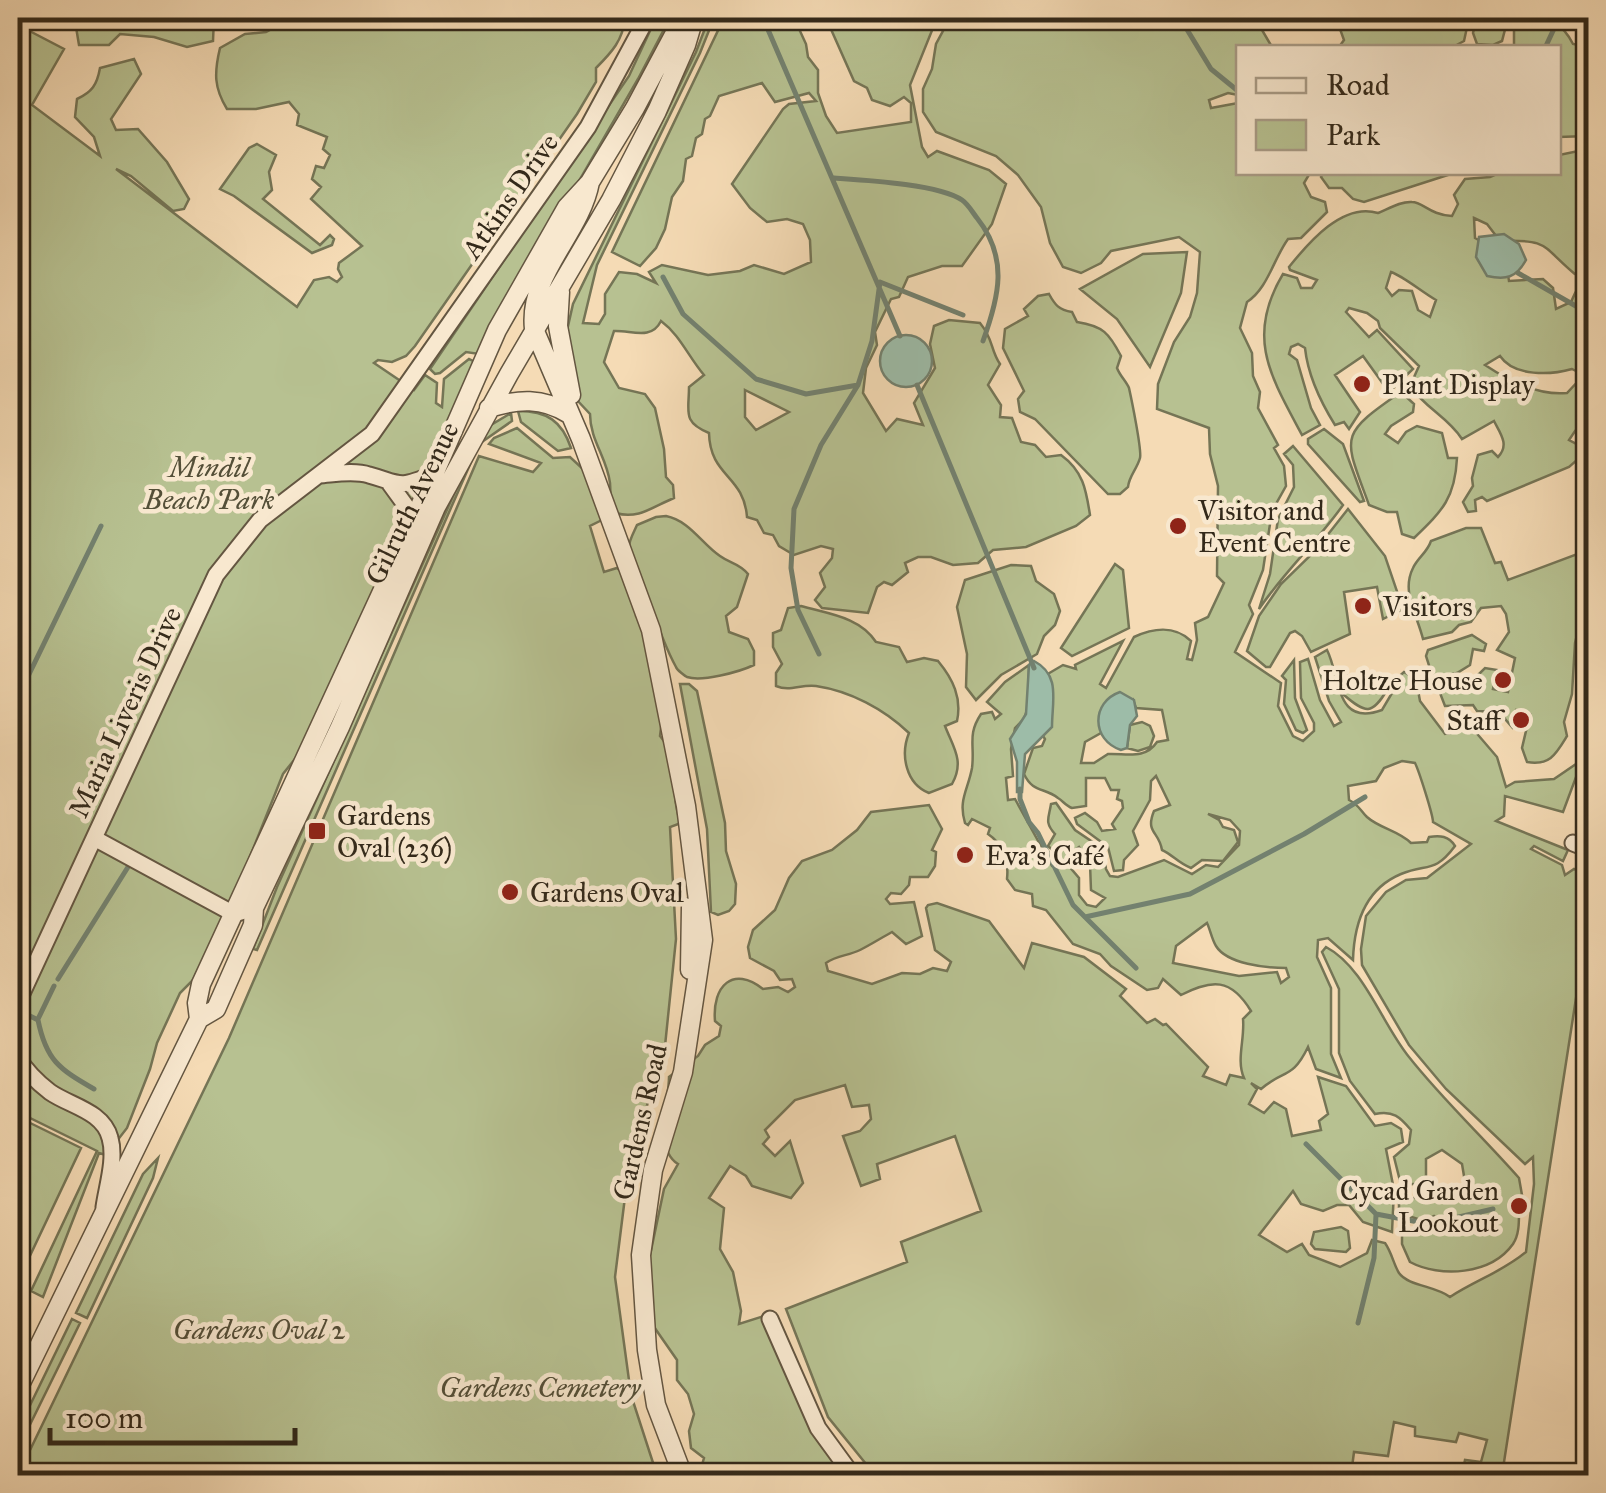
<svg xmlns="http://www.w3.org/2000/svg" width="1606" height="1493" font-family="'IM FELL Great Primer',serif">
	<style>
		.green { fill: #b7c191; stroke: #757556; stroke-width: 2.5; fill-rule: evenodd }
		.water { fill: #9dbca8; stroke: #73816f; stroke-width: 2.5 }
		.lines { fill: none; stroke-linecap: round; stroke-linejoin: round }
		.stream { stroke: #73816f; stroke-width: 5 }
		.minor-casing { stroke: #645641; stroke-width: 19 }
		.tertiary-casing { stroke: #645641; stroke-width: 21 }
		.minor { stroke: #f8e8cf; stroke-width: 15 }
		.tertiary { stroke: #f8e8cf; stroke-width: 18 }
		.poi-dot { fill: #8f2418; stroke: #f8e8cf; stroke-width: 4 }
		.labels { text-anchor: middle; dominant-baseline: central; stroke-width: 9; stroke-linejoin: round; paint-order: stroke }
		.street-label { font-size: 28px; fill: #33291a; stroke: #f8e8cf }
		.poi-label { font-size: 28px; fill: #33291a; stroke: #f8e8cf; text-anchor: start }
		.park-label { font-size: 28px; font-style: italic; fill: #544f38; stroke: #f8e8cf }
	</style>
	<rect width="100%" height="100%" fill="#f5dbb5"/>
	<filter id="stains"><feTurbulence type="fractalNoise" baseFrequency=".002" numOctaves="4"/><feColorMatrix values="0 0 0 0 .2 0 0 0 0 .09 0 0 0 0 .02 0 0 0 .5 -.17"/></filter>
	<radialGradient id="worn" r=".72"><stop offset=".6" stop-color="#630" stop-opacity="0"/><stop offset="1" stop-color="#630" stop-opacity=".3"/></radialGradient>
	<!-- green -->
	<path class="green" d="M 67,18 L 214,18 L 213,41 L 187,47 L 154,37 L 120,34 L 109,45 L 79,45 L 76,27 Z
		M 273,18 L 625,18 C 623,40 612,52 596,68 L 596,82 L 577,114 L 415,346 L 406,356 L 392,362 L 378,360 L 374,363 L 414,390 L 425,375 L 437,383 L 436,403 L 442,407 L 444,379 L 469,359 L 475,362 L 302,750 L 283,774 L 235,894 L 193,980 L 180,993 L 157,1043 L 150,1069 L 127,1128 L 106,1155 L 99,1153 L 43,1297 L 31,1291 L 97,1151 L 18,1112 L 18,25 L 64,49 L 32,105 L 100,156 L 94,137 L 75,117 L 77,99 C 92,92 97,85 100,68 L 134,59 L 141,74 L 111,119 L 116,130 L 138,129 L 167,162 L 189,199 L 184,209 L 173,211 L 131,176 L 116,169 L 297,307 L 314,280 L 329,277 L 337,282 L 342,277 L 338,269 L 339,263 L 362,246 L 311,199 L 321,187 L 312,179 L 316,166 L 324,168 L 330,155 L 323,149 L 327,137 L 297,125 L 299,114 L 289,102 L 256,109 L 227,109 C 214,88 214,73 220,48 L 245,34 L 266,32 L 275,27 Z
		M 656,18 L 670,18 L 638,79 L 479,354 L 466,352 L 440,373 L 435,374 L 430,369 L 629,76 Z
		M 709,18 L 714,18 L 700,53 L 597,265 L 583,323 L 599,324 L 605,314 L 605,294 L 619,272 L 637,274 L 656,283 L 649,272 L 662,265 L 708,275 L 740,271 L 754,265 L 784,274 L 811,262 L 810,240 L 803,224 L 787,219 L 767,222 L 750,208 L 732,184 L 783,109 L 789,104 L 816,101 L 809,93 L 775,102 L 762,83 L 719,96 L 710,116 L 705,119 L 702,134 L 696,138 L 692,156 L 686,159 L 683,181 L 672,197 L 665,229 L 656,248 L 640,266 L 612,252 L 724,18 L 794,18 L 806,44 L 808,57 L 818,70 L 818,93 L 826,116 L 837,133 L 911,122 L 911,103 L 904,97 L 890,106 L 872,100 L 867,88 L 854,81 L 826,18 L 937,18 L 910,85 L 922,147 L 928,157 L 937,151 L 989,170 L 1006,184 L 992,224 L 962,266 L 942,266 L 908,277 L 899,297 L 891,299 L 875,332 L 877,345 L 866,368 L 863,393 L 886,431 L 897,419 L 923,425 L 914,403 L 935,368 L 930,344 L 934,326 L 949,320 L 980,323 C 994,340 990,349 1000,364 L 988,385 L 1001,405 L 1000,417 L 1012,418 L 1021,442 L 1035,445 L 1046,457 L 1061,455 C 1083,471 1086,489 1090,515 L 1076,526 L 1026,547 L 993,550 L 978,563 L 953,565 L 931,557 L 918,557 L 905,563 L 908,572 L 892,585 L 884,582 L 877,587 L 868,613 L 822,608 L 815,600 L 825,587 L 820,573 L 832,558 L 833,549 L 821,546 L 794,555 L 779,546 L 773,535 L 764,533 L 757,520 L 747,517 C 744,475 710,477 709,433 C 682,422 689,412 689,387 L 704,375 C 688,356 680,335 661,321 C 651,341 631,330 614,331 L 604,362 L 619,388 L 645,394 L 655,408 L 664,449 L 666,477 L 673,485 L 674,498 C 654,506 638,520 616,513 C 609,501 611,496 610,483 C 607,458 590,440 590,414 L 576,399 L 566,335 L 573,304 L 696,52 ZM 745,390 L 789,412 L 756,430 L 745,417 Z
		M 950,18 L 1255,18 L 1272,47 L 1238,48 L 1238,95 L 1228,93 L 1209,100 L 1211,108 L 1238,103 L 1238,172 L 1310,173 L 1304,183 L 1311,197 L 1325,202 L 1327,212 L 1301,238 L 1288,239 C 1273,260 1268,288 1247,302 L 1240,328 L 1252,353 L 1253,376 L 1260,392 L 1258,408 L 1278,445 L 1274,448 L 1284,466 L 1286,486 L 1272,511 L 1263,570 L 1249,605 L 1253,614 L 1235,652 L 1281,683 L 1278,706 L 1293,736 L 1303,741 L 1314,731 L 1314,723 L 1301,698 L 1300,662 L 1308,659 L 1320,700 L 1334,726 L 1341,722 L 1329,701 L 1315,657 L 1327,650 C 1341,678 1335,727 1382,710 L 1395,688 L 1396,679 L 1404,672 L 1416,679 L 1420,701 L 1445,734 L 1473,729 L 1497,757 L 1506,787 L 1515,782 L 1554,779 L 1579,762 C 1589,729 1572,692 1588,659 L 1588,745 L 1563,812 L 1505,796 L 1504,816 L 1496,821 L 1568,850 L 1563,861 L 1534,846 L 1531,849 L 1562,865 L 1565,875 L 1574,869 L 1588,875 L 1588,921 L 1502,1475 L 1462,1475 L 1465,1460 L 1481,1462 L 1487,1440 L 1459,1433 L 1456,1442 L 1415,1436 L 1415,1427 L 1394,1422 L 1388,1456 L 1354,1452 L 1351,1475 L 1084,1476 L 1069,1467 L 1064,1476 L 875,1475 L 828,1417 L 786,1309 L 907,1262 L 901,1242 L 981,1211 L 955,1136 L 877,1164 L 880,1179 L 861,1186 L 843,1136 L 860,1131 L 871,1119 L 869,1105 L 852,1107 L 845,1085 L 795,1100 L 765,1130 L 769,1137 L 763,1144 L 775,1156 L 790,1141 L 803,1183 L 791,1198 L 752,1186 L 746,1176 L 730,1166 L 709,1198 L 724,1208 L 720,1249 L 733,1272 L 741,1311 L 739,1324 L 764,1316 L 816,1436 L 844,1475 L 699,1475 L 704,1458 L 691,1448 L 689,1431 L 694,1414 L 688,1394 L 677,1380 L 677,1360 L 652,1324 L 649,1260 L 664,1189 L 678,1164 C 653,1148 669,1103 669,1077 L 698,1056 L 705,1045 L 719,1036 L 721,1026 L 715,1021 C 712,986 733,965 763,989 L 778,987 L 788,992 L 795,987 L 792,979 L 780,980 L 774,971 L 750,958 L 748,947 L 753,930 L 775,910 L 789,878 L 802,861 L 832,850 L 857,830 L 871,812 L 929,805 L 942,829 L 932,850 L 936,852 L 935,866 L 928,877 L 910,877 L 909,885 L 901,894 L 891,893 L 886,899 L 890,904 L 914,902 L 922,936 L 906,944 L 892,932 C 881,938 870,945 860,950 C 848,956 837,955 826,963 L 828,971 L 872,984 L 902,973 L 920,974 L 933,968 L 947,971 L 951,962 L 935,950 L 926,908 L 928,905 L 937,903 L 989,921 L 1024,968 L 1032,943 L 1084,957 L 1126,989 L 1120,996 L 1147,1023 L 1155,1019 L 1163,1025 L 1166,1024 L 1208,1067 L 1203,1076 L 1226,1085 L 1230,1075 L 1244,1078 C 1236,1060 1245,1039 1243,1019 L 1251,1011 C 1231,978 1212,979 1181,995 L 1163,979 L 1158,988 L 1147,990 L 1111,966 L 1100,954 L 1073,944 L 1046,910 L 1033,906 L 1032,894 L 1015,890 L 1007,879 C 1009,860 1004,845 988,834 L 990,828 L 972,819 L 968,825 L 965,823 C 958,800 968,790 972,768 C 975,745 967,735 981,714 L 992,712 L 995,719 L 1001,714 L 987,702 L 1005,682 L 1029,665 L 1028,707 L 1024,719 L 1015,728 L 1011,749 L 1013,776 L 1006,778 L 1008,800 L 1015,799 L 1052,866 L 1061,865 L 1058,855 L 1048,846 L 1055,834 C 1044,822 1049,818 1051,804 L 1056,803 L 1075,830 L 1103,849 L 1106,869 L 1110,876 L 1118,877 L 1164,860 L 1192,874 L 1206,865 L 1218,867 L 1239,845 L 1240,831 L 1230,820 L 1208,814 L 1219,820 L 1223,827 L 1234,830 L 1238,842 L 1223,861 L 1202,860 L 1191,868 C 1178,863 1173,855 1162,850 C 1159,831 1145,833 1154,811 L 1170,805 L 1156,776 L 1151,781 L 1150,800 L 1133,831 L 1138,845 L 1124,860 L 1123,870 L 1114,871 L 1108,847 L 1077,824 L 1075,818 L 1085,813 L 1097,822 L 1102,831 L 1115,829 L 1112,824 L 1123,808 L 1122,801 L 1117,799 L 1119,790 L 1111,790 L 1105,778 L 1086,778 L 1086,806 L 1072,808 C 1066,806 1063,801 1058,798 C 1044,787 1033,793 1024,774 L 1033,748 L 1042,746 L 1045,739 L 1033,720 L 1046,675 L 1063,665 L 1076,669 L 1075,665 L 1123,641 L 1100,684 L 1106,688 L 1134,637 C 1154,628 1174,625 1191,641 L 1187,659 L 1192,660 L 1197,640 L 1195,623 L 1208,617 L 1224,583 L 1217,576 L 1218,486 L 1210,454 L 1209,428 L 1157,409 L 1158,384 L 1174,342 L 1190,317 L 1197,293 L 1200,252 L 1179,237 L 1111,251 L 1101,263 L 1081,273 L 1063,267 L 1050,243 L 1041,207 L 1018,175 L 996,156 L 936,132 L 923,112 L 923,89 L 932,69 L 936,44 ZM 1133,700 L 1136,708 L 1162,710 L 1168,740 L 1157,742 C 1145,760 1126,753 1108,754 L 1094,763 L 1081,763 L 1085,742 L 1108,729 ZM 1402,761 L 1415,763 C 1419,771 1433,815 1433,822 L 1471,844 L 1427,878 L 1406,880 L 1386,892 L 1366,916 L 1361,949 L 1362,965 L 1409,1045 L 1446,1089 L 1525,1164 L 1533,1157 L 1534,1184 L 1526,1252 C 1502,1272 1476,1280 1450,1297 C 1436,1286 1408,1286 1399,1273 C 1393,1263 1392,1253 1385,1243 L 1372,1240 L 1367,1253 L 1340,1267 L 1309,1255 L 1302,1244 L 1287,1252 L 1259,1235 L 1293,1191 L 1301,1204 L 1323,1211 L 1337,1205 L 1349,1205 L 1363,1222 L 1392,1232 L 1394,1190 L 1386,1149 L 1403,1142 L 1401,1129 L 1391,1123 L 1375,1126 L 1346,1086 L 1318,1077 L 1328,1114 L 1319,1121 L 1321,1130 L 1292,1136 L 1286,1109 L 1274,1102 L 1264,1113 L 1249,1104 L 1257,1089 L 1251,1083 L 1261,1089 C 1284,1069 1292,1080 1308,1047 L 1316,1069 L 1341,1078 L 1331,1054 L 1331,988 L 1317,957 L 1318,940 L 1328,938 L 1353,960 C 1354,925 1365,889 1401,874 C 1428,863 1434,874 1455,846 C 1449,836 1440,835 1429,837 L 1427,842 L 1411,843 C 1399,831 1379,828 1367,817 C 1360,810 1359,805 1349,800 L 1348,786 L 1376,781 L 1384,768 ZM 1079,847 L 1090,864 L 1091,890 L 1105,898 L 1096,907 L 1087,905 L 1079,895 L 1079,878 L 1068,865 L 1069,854 ZM 1207,923 C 1210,929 1212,940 1216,946 C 1227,964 1266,968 1286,968 L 1289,977 L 1281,983 L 1277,972 L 1239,976 L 1173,963 L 1176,946 Z
		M 1336,18 L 1469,18 L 1464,41 L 1451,48 L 1339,47 L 1344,40 Z
		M 1477,18 L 1508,18 L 1502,41 L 1493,45 L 1477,44 L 1473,33 Z
		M 1528,18 C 1550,17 1563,24 1573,44 L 1588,47 L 1588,136 L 1559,137 L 1558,48 L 1514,47 L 1514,30 Z
		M 257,144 L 276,155 L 269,172 L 272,190 L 263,199 L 320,245 L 330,235 L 334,239 L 332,245 L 312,253 L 234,196 L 220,189 L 249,148 Z
		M 1588,149 L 1588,371 L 1580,373 L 1572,369 C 1551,375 1514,377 1500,356 L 1485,365 C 1509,381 1538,396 1567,393 L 1581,378 L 1588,376 L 1588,461 L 1582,434 L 1575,431 L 1569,440 L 1584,448 L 1584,454 L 1569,467 L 1487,501 L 1482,497 L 1475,500 L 1476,511 L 1468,512 L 1463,502 L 1473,486 L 1472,478 L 1478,455 L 1492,451 L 1498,457 C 1510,445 1500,433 1494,421 L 1462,439 C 1448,417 1425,408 1410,386 L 1419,366 L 1380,328 L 1378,321 L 1367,313 L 1349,308 L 1346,312 L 1369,337 L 1377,330 L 1413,369 L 1389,392 L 1363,356 L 1335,375 L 1360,412 L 1349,429 L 1344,422 L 1335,425 C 1320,401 1308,376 1305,348 L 1298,344 L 1291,347 L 1289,354 L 1297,360 L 1311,408 L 1320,425 L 1302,435 C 1271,377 1245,337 1283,274 L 1297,278 L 1301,288 L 1312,288 L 1317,280 L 1290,270 L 1289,267 C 1309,242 1343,202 1378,213 C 1388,209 1401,201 1412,202 C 1423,202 1430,215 1452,216 L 1458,204 L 1454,195 L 1465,179 L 1490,177 L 1499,173 L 1558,172 L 1559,155 ZM 1474,218 L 1487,224 L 1500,241 C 1550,239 1541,246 1576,275 L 1576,291 L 1571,302 L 1556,309 L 1553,288 L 1543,279 L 1509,281 C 1507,259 1494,248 1475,238 ZM 1391,272 C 1403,276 1422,292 1436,300 L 1430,317 L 1418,310 L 1412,291 L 1399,290 L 1392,296 L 1386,288 Z
		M 1323,173 L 1323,172 L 1454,173 L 1364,202 L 1353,199 L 1342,188 L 1329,188 L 1321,177 Z
		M 1187,252 L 1181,293 L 1150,367 L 1117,319 L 1080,289 L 1143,254 Z
		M 1049,294 C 1055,305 1059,310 1072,312 L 1077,322 C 1103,326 1109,333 1121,356 L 1117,368 C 1120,376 1126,381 1129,388 C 1131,397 1142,450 1140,458 C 1137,469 1129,476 1128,487 L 1120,494 L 1108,494 L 1035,419 L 1020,412 L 1018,399 L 1024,391 L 1003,348 L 1005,329 L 1028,316 L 1024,309 L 1038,296 Z
		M 1401,392 L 1414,404 L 1413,412 L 1391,426 L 1385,434 L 1398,443 L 1406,432 L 1417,426 L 1442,433 L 1448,458 L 1457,458 C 1455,498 1443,510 1414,538 L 1402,534 L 1397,512 L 1387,512 L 1369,505 C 1344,436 1337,436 1401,392 Z
		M 518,411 C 547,411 562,421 571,448 L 558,451 L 521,422 Z
		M 511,413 L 512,421 L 479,444 L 257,950 L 253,949 L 277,887 L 477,443 L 491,425 Z
		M 517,428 L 553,458 L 570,457 L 584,470 L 604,519 L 590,526 L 604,572 L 617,568 C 632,579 641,598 636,616 L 646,626 L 663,712 L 660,736 C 681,760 669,796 681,823 L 670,827 L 676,939 L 665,1046 L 629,1165 L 615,1277 L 631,1395 L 657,1475 L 18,1475 L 229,1038 L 479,456 L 533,472 L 541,463 L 489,444 L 494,438 Z
		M 1324,429 L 1343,444 L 1364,501 L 1360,502 L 1308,444 L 1308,439 Z
		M 1293,446 L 1343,505 C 1317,542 1284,572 1259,609 L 1270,574 L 1278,519 L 1294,487 L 1293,465 L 1284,454 Z
		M 1348,509 L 1385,556 L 1403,609 L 1383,619 L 1377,587 L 1344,592 L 1350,634 L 1311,652 L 1302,636 L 1295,631 L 1290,633 L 1270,667 L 1266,667 L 1247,651 L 1259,616 L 1281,584 L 1315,551 Z
		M 666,516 C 690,521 701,543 720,556 C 731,564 739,563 748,574 L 737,607 L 726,616 L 729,632 L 748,639 L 754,651 L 754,665 C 739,672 702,682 687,677 C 685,676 677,670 676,667 C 661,640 650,603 640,575 C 637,564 628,560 629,547 C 629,540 634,532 637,525 L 656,517 Z
		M 1466,528 L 1481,528 L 1495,563 L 1501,562 L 1508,580 L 1588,550 L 1588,591 L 1575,643 L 1572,694 L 1564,722 L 1567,736 C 1556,754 1550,766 1527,762 L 1522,748 L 1530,714 L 1516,710 L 1512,727 L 1499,712 L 1477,711 L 1473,705 L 1445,706 L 1440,693 L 1442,688 L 1458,685 L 1461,678 L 1476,677 L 1485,668 L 1497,670 L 1493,689 L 1508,692 L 1515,658 L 1497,650 L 1509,632 L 1506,614 L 1501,606 L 1481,608 L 1471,622 L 1459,625 L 1452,632 L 1423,639 C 1417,614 1401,592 1413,568 C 1418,557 1427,553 1431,541 Z
		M 1115,564 L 1123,570 L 1129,628 L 1072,656 L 1061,648 Z
		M 1011,565 L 1031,566 L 1036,581 L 1054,594 L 1060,611 L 1055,625 L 1044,636 L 1037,654 L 1001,675 L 976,700 L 966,687 L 967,654 L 957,607 L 965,580 Z
		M 801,606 C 829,614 860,617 876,642 L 899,647 L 907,662 L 924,658 L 938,661 C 953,679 962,698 957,721 L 945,726 C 953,747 965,761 952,784 L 929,793 C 906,784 900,755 909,733 C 884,709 850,691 816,686 C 801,684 790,692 776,686 L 776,673 L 782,664 L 773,647 L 773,633 L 781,630 L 788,608 Z
		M 1472,635 L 1486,644 L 1484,651 L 1473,649 L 1470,665 L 1457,673 L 1433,678 L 1426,656 L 1428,650 Z
		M 1294,660 L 1295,698 L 1307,730 L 1303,733 L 1296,730 L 1284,704 L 1286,680 L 1282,676 Z
		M 1341,675 L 1358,676 L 1361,687 L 1382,685 L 1387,690 C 1372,715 1366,714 1344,695 Z
		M 680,684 L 689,684 L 697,691 L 725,823 L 726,851 L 736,884 L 735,904 L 729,911 L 718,915 L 711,912 L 707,829 Z
		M 1142,722 L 1150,726 L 1154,736 L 1150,747 L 1138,751 L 1127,748 L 1130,725 Z
		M 1326,947 C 1364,967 1382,1024 1409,1057 C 1443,1100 1483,1137 1519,1178 L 1522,1195 L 1513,1197 L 1514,1212 L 1519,1213 C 1519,1223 1519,1235 1513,1244 C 1491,1275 1440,1278 1410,1262 L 1402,1244 L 1402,1228 L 1423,1234 L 1425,1230 L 1435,1229 L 1439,1220 L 1434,1216 L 1424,1221 L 1399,1213 L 1399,1199 C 1423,1200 1442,1187 1467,1194 L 1462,1164 L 1442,1150 L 1426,1159 L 1426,1183 L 1401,1185 L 1394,1157 L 1409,1144 L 1411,1130 C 1400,1117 1393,1110 1375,1114 L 1350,1081 L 1339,1053 L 1339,989 L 1322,952 Z
		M 18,1117 L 81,1148 L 18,1281 Z
		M 158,1158 L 153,1178 L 87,1318 L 76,1313 L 143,1174 Z
		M 1341,1227 L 1348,1231 L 1350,1248 L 1346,1252 L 1315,1249 L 1311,1244 L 1314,1232 Z
		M 72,1319 L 80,1323 L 18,1449 L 18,1430 Z"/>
	<!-- water -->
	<path class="water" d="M 1504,234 L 1519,244 L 1526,260 C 1516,278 1506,280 1487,276 L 1476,257 L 1479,237 Z
		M880 361a26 26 0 1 1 52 0a26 26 0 1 1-52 0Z
		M 1034,661 C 1061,675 1052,701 1052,727 L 1025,754 L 1022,792 L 1017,792 L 1017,762 L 1010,739 L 1026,714 L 1029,665 Z
		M 1120,692 L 1134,700 L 1137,716 L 1130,725 L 1127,748 L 1121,750 C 1091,740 1091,702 1120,692 Z"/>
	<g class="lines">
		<!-- stream -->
		<path class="stream" d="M 763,18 L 900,336
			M 1180,18 L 1211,69 L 1238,91
			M 1545,48 L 1559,18
			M 834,178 C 863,180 939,184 962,200 C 968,204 973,213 977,218 C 1009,258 999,297 983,341
			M 1518,273 L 1588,313
			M 663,277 L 683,314 L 756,379 L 806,394 L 858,385
			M 917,385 L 1034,668
			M 819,654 L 798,610 L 791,568 L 794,509 L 821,445 L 858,385 L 872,341 L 880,282 L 963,315
			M 18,697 L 101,526
			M 1020,789 L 1020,799 L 1029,822 L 1038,833 L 1073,905 L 1136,968
			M 1085,917 L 1190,894 L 1304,834 L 1365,797
			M 58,979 L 128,867
			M 18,1010 L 38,1020 C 46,1060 59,1069 94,1089
			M 38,1019 L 54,986
			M 1306,1144 L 1376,1214 L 1429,1224 L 1493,1209
			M 1358,1323 L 1374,1258 L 1376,1214"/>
		<defs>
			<path id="minor" d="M 319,475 C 334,474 354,470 369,475 C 402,484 396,489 432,475
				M 390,484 L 406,506 L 413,529
				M 94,838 L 234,914 L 254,908
				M 1573,843 L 1588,849
				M 18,1002 L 216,575 L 260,520 L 372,434 L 588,127 L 647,18
				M 18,1058 C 26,1071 37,1082 50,1092 C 70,1106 103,1111 110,1138 C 116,1159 107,1186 104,1207
				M 770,1319 L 818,1428 L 853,1476"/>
			<path id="tertiary" d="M 590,182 C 580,235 528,273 534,329 L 581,439 L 651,630 L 686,806 L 703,940 L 683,1072 L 653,1170 L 641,1255 L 647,1350 L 656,1405 L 683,1476
				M 560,292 L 558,326 L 571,395
				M 489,408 C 518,399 542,397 569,414
				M 690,970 L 691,907
				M 199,1019 L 197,1003 L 201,984 L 393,568 L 497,330 L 567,207 L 590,182 L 635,108 L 683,18
				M 18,1389 L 199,1019 L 216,1009 L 253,925 L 254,908 L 340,727 L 436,507 L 509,374 L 611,200 L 657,111 L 686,45 L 694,18"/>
		</defs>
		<!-- minor casing -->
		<use href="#minor" class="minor-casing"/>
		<!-- tertiary casing -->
		<use href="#tertiary" class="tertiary-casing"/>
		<!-- minor -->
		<use href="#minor" class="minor"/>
		<!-- tertiary -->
		<use href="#tertiary" class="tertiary"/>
	</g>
	<!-- markers -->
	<g class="poi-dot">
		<circle cx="1362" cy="384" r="10"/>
		<circle cx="1178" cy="526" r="10"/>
		<circle cx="1363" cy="606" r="10"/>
		<circle cx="1503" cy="680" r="10"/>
		<circle cx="1521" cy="720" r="10"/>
		<rect x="307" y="821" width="20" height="20" rx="5"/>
		<circle cx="965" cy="855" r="10"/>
		<circle cx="510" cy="892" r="10"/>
		<circle cx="1519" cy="1206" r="10"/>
	</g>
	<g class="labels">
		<!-- street labels -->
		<g class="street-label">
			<text transform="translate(510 196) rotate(-55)">Atkins Drive</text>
			<text transform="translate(412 503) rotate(-64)">Gilruth Avenue</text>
			<text transform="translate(125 712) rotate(-65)">Maria Liveris Drive</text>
			<text transform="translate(640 1122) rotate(-77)">Gardens Road</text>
		</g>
		<!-- poi labels -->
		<g class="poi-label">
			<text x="1382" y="384">Plant Display</text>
			<text x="1198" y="510">Visitor and<tspan x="1198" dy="32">Event Centre</tspan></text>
			<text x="1383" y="606">Visitors</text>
			<text x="1483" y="680" text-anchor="end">Holtze House</text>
			<text x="1501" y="720" text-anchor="end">Staff</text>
			<text x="337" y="815">Gardens<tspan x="337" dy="32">Oval (236)</tspan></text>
			<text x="985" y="855">Eva’s Café</text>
			<text x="530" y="892">Gardens Oval</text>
			<text x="1499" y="1190" text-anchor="end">Cycad Garden<tspan x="1499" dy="32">Lookout</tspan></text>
		</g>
		<!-- park labels -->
		<g class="park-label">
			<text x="209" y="467">Mindil<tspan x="209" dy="32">Beach Park</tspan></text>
			<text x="259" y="1329">Gardens Oval 2</text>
			<text x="540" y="1387">Gardens Cemetery</text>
		</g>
	</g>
	<!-- margin -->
	<rect width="1606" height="1493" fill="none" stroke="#f5dbb5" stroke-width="60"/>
	<rect x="20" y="20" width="1566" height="1453" fill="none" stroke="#33291a" stroke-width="5"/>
	<rect x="30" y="30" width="1546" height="1433" fill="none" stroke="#33291a" stroke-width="2.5"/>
	<!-- legend -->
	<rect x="1236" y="45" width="325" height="130" fill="#f8e8cf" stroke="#a99c87" stroke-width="2.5"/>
	<rect x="1256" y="78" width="50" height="15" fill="#f8e8cf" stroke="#a99c87" stroke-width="2.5"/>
	<text x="1326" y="95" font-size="30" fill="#33291a">Road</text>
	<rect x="1256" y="120" width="50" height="30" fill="#b7c191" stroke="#a99c87" stroke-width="2.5"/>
	<text x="1326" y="145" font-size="30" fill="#33291a">Park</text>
	<!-- scale -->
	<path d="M50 1428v15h245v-15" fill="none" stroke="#33291a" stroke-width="5"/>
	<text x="65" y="1428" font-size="30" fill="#33291a" stroke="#f8e8cf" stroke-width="8" paint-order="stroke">100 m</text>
	<rect width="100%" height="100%" filter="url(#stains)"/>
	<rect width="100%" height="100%" fill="url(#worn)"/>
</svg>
